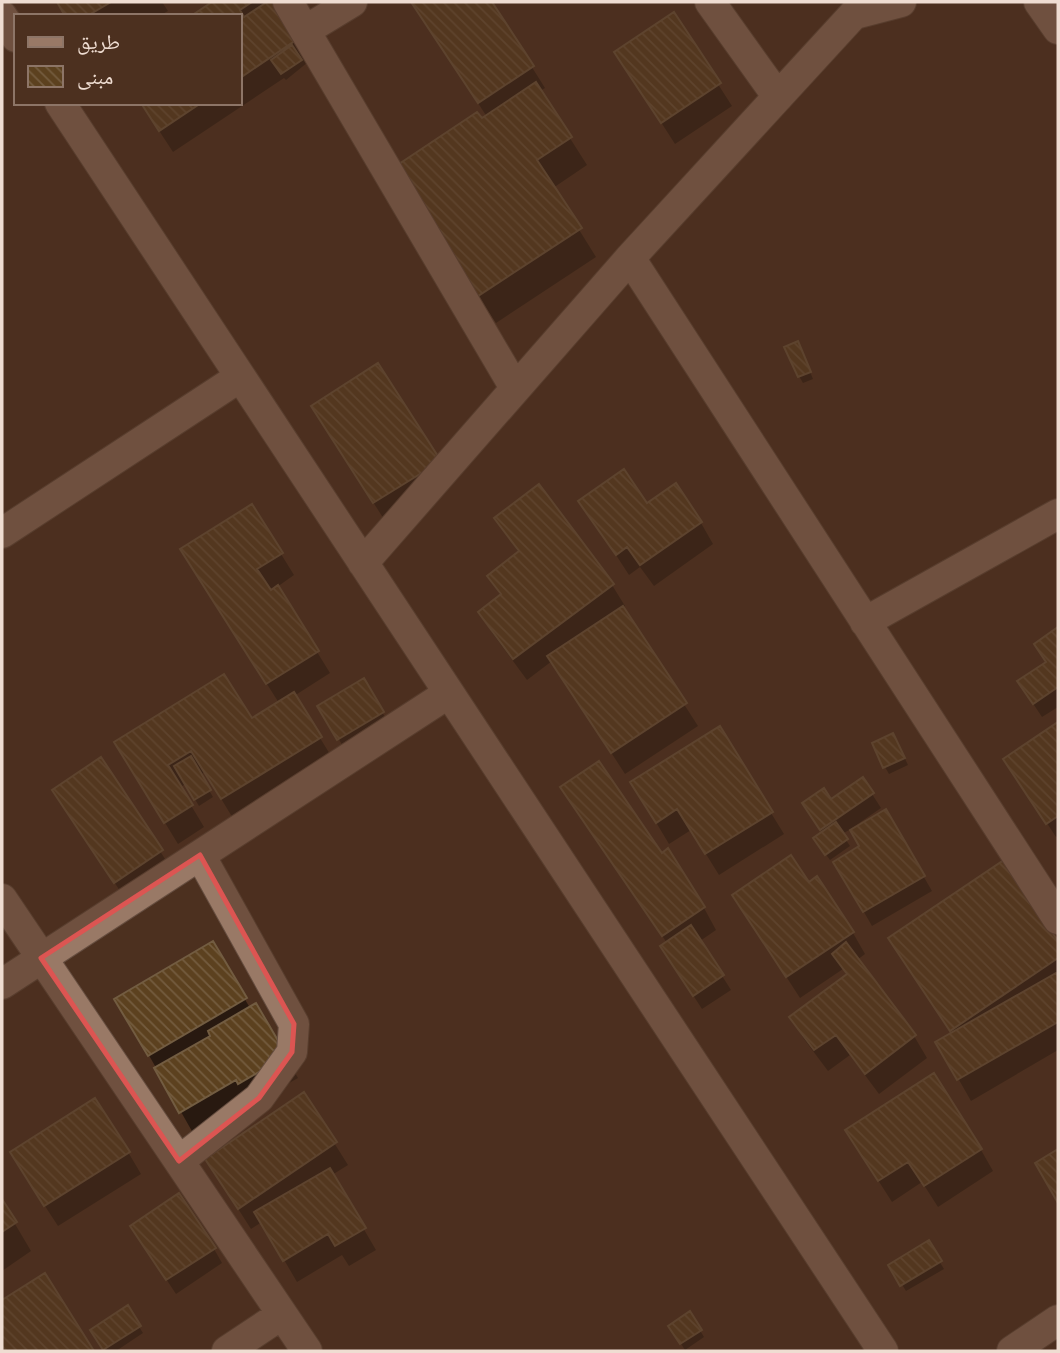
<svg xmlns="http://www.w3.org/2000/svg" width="1060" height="1353" font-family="'Golos Text','Noto Naskh Arabic',sans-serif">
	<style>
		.shadow { fill: #0007 }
		.building { fill: url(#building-back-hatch); stroke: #725c41; stroke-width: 2 }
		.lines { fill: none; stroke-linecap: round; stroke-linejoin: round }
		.street-casing { stroke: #664e40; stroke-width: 32 }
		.street { stroke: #997966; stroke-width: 30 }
		.marked { fill: none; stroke: #dc5552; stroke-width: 5; stroke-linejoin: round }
	</style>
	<defs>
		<pattern id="building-back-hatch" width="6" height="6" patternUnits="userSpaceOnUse" patternTransform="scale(1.75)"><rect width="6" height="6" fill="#5c411f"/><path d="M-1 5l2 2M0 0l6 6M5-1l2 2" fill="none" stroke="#745c3f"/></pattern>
	</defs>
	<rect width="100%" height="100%" fill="#4c301f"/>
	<!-- shadow -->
	<path class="shadow" d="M 59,2 L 162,2 L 168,11 L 159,16 L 67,16 Z
		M 215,2 L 277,2 L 313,58 L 286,80 L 284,78 L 173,152 L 141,103 L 240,103 L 240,16 L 194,16 Z
		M 413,2 L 491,2 L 545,88 L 540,91 L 587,165 L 553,188 L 596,257 L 496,323 L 412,196 L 487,117 Z
		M 673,14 L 732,106 L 675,144 L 616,52 Z
		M 801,350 L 813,379 L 803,383 L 799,376 Z
		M 326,428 L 439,461 L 387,524 Z
		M 581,501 L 646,505 L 701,523 L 713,544 L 654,586 L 640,567 L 629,575 Z
		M 496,518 L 612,585 L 625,606 L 622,608 L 698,726 L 625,774 L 552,661 L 527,680 L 493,634 L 480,612 L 501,596 L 489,576 L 519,553 Z
		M 281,554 L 294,575 L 277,587 L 330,673 L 294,696 L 333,759 L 234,820 L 205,772 L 200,775 L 213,797 L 199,806 L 186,784 L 180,787 L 204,827 L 178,844 L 129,764 L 251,721 L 279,703 L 195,571 Z
		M 1058,629 L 1058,707 L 1042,717 L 1028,696 L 1047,663 L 1036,644 Z
		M 363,680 L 391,727 L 347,753 L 319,706 Z
		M 1058,724 L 1058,836 L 1056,837 L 1005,759 Z
		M 897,742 L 908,765 L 889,774 L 885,767 Z
		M 101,759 L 174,873 L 128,903 L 54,791 Z
		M 562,788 L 661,855 L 668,850 L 692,886 L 716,930 L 700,941 L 731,990 L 702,1009 L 671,961 L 667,943 Z
		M 872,794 L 881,808 L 852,828 L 854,830 L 886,812 L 932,891 L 872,926 L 835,862 L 861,847 L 851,829 L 842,834 L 850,846 L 830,860 L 819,845 L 823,833 L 813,818 L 830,802 Z
		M 645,804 L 771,813 L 784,834 L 719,875 L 691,830 L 669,844 Z
		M 1004,862 L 1058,944 L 1058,1050 L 971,1101 L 938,1043 L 952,1035 L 890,938 Z
		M 809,884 L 853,933 L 865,954 L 857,960 L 914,1036 L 927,1058 L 879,1094 L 850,1055 L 828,1071 L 804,1039 L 791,1017 L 847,976 L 843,969 L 800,998 L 734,896 Z
		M 212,943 L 250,1008 L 256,1005 L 298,1078 L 252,1104 L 193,1133 L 117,999 Z
		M 304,1095 L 348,1165 L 332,1175 L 376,1250 L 349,1266 L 342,1255 L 297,1282 L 262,1222 L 251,1229 L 207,1160 Z
		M 981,1150 L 993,1171 L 938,1207 L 922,1182 L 892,1202 L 860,1152 Z
		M 128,1152 L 141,1174 L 58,1226 L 24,1174 Z
		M 2,1202 L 31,1251 L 2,1271 Z
		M 141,1241 L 214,1249 L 222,1263 L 176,1294 Z
		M 928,1243 L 944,1269 L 906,1291 L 890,1265 Z
		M 44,1276 L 92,1351 L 2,1351 L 2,1303 Z
		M 127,1308 L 143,1333 L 116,1351 L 106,1351 L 92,1330 Z
		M 690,1314 L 704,1337 L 685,1350 L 670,1326 Z"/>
	<!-- building -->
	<path class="building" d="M 57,2 L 111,2 L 87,16 L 65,16 Z
		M 212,2 L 252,2 L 240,10 L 244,17 L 267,2 L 279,2 L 302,36 L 240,78 L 240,16 L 191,16 Z
		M 411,2 L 492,2 L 534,66 L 478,103 Z
		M 674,12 L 721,83 L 661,123 L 614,52 Z
		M 292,45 L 302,60 L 281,74 L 271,60 Z
		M 536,82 L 572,137 L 537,160 L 582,228 L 478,296 L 393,168 L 477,112 L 482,118 Z
		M 141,103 L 201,103 L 159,131 Z
		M 798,341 L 811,372 L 798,377 L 784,347 Z
		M 378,363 L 441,461 L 373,503 L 311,406 Z
		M 624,469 L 647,503 L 676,483 L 702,522 L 640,565 L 627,547 L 616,555 L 578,501 Z
		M 539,484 L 614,584 L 513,659 L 478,612 L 501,594 L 487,576 L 519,551 L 494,518 Z
		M 252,504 L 283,553 L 257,569 L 271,590 L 278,585 L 319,651 L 266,684 L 180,549 Z
		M 623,606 L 687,703 L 611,753 L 547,656 Z
		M 1058,627 L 1058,687 L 1033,704 L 1017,681 L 1046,662 L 1034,644 Z
		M 224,674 L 252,718 L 294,692 L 322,737 L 221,799 L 191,751 L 168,765 L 193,805 L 164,823 L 114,742 Z
		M 364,678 L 384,712 L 337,740 L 317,706 Z
		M 1058,722 L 1058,816 L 1046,824 L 1003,759 Z
		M 720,726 L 773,812 L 705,854 L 677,809 L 656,823 L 630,782 Z
		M 893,733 L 905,758 L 883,768 L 872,743 Z
		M 191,756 L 211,790 L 194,800 L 174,766 Z
		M 101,757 L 163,850 L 114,883 L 52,790 Z
		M 599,761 L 662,853 L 668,848 L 705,907 L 662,936 L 560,787 Z
		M 863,777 L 874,793 L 820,830 L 802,803 L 824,788 L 831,799 Z
		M 886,809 L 925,876 L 863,912 L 833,862 L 859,846 L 850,830 Z
		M 836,822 L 848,839 L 825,855 L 813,838 Z
		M 791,855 L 809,882 L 817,876 L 854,932 L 786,977 L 732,895 Z
		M 1004,860 L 1058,941 L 1058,958 L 950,1031 L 888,938 Z
		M 691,925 L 724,975 L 693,996 L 660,946 Z
		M 213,941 L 247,998 L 148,1056 L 114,999 Z
		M 846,942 L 916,1035 L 865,1074 L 836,1035 L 814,1050 L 789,1017 L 847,974 L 832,954 Z
		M 1056,973 L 1058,976 L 1058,1022 L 957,1080 L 935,1042 Z
		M 256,1003 L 287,1056 L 238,1084 L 236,1080 L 179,1113 L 154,1068 L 210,1036 L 208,1031 Z
		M 934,1073 L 982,1149 L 924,1186 L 908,1162 L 878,1181 L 845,1130 Z
		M 304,1092 L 337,1142 L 238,1209 L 205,1159 Z
		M 95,1098 L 130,1152 L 44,1206 L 10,1152 Z
		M 1058,1149 L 1058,1203 L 1035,1163 Z
		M 330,1168 L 366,1228 L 335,1246 L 328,1234 L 283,1261 L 254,1212 Z
		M 179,1193 L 216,1248 L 166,1280 L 130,1226 Z
		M 2,1199 L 17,1222 L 2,1232 Z
		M 929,1240 L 942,1261 L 900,1286 L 888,1265 Z
		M 45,1273 L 94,1351 L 2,1351 L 2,1300 Z
		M 128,1305 L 141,1326 L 103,1350 L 90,1330 Z
		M 690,1311 L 702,1330 L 680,1344 L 668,1326 Z"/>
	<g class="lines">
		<defs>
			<path id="street" d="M 288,2 L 515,388
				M 710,2 L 778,97
				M 1039,2 L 1058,29
				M 855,14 L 901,2
				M 2,16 L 16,37
				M 306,30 L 352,2
				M 60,103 L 883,1351
				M 630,258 L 1058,919
				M 2,533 L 240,377
				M 363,563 L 630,258 L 865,2
				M 865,622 L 1058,514
				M 2,899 L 307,1351
				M 2,984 L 449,693
				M 179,1161 L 259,1098 L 292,1052 L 294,1024 L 200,855
				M 227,1351 L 281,1315
				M 1012,1351 L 1058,1320"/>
		</defs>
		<!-- street casing -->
		<use href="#street" class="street-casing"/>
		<!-- street -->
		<use href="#street" class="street"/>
	</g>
	<!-- marked area -->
	<path d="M0 0H1060V1353H0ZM 200,855 L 294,1024 L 292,1052 L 259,1098 L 179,1161 L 41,958 Z" fill="#4c301f" fill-opacity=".55" fill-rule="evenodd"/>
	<path class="marked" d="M 200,855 L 294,1024 L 292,1052 L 259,1098 L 179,1161 L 41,958 Z"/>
	<!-- border -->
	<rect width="1060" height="1353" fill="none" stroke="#efddd2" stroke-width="7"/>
	<!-- legend -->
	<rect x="14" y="14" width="228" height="91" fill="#4c301f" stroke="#8d7567" stroke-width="2"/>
	<rect x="28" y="37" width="35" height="10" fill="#997966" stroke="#8d7567" stroke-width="2"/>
	<text x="77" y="49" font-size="21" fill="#efddd2">طريق</text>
	<rect x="28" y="66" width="35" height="21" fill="url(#building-back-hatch)" stroke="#8d7567" stroke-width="2"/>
	<text x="77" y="84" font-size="21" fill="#efddd2">مبنى</text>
</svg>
